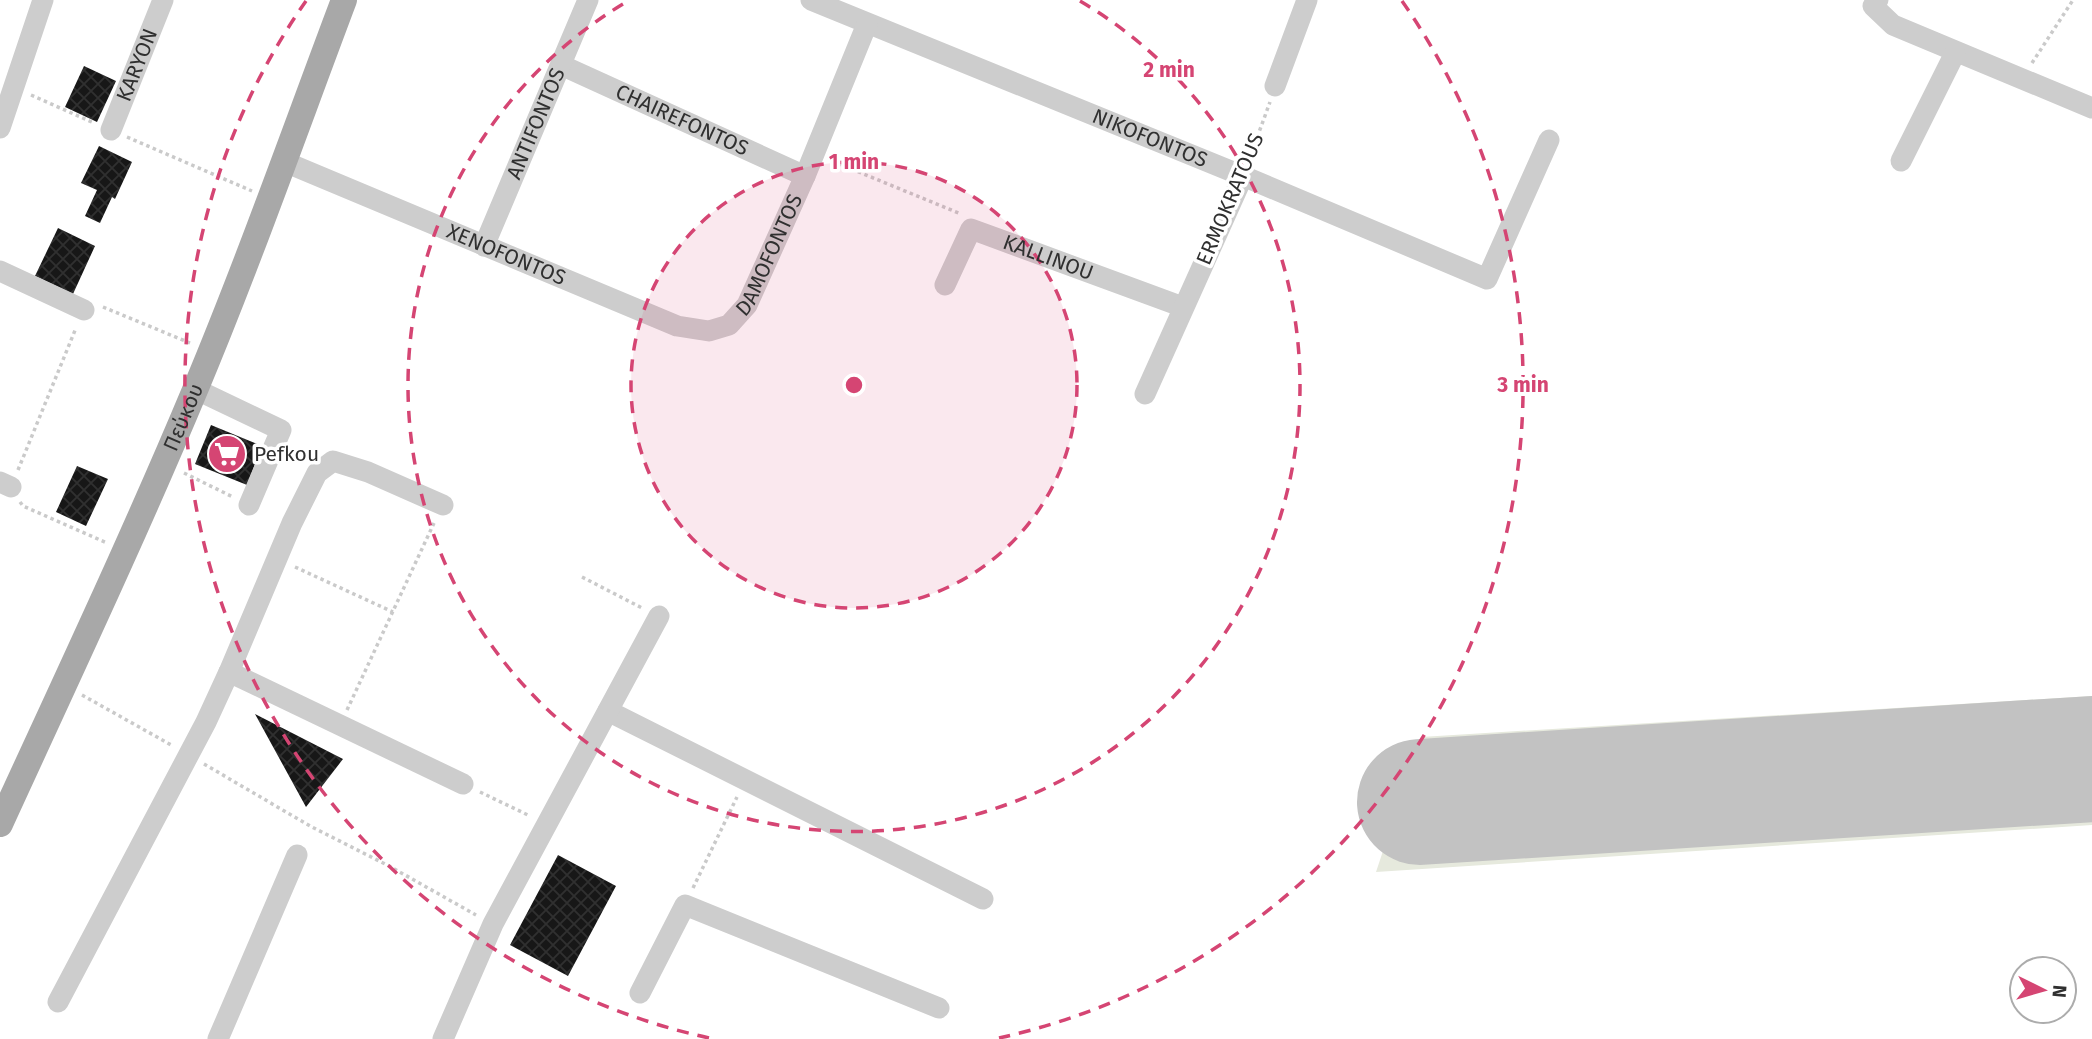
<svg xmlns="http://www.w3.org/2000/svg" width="2092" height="1039" font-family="'Fira Sans',sans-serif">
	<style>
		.grass { fill: #e6e9dd }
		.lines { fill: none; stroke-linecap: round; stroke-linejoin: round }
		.runway { stroke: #c2c2c2; stroke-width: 126 }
		.building { fill: url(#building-cross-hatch) }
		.path { stroke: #cacaca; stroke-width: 3.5; stroke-dasharray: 3.5 3.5; stroke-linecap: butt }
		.minor { stroke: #cdcdcd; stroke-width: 21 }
		.major { stroke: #a8a8a8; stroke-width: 26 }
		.ring { fill: none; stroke: #d54573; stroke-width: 3.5; stroke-dasharray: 12 9 }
		.labels { text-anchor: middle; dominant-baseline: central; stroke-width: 7; stroke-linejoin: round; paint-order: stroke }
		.street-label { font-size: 21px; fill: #303030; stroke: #fff }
		.poi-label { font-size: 21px; fill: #303030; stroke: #fff; text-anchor: start }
		.centre { fill: #d54573; stroke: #fff; stroke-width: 3.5 }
		.ring-label { font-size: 21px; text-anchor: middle; font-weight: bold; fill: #d54573; stroke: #fff; stroke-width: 7; stroke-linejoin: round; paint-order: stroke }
	</style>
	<defs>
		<pattern id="building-cross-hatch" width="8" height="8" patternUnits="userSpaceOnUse" patternTransform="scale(1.75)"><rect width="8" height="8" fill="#171717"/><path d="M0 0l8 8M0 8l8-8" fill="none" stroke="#303030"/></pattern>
	</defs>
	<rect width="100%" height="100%" fill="#fff"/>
	<!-- grass -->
	<path class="grass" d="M 2092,696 L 2092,729 L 1415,771 L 1395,839 L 2092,794 L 2092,825 L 1376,872 L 1421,737 Z"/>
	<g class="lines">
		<!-- runway -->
		<path class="runway" d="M 1420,802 L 2092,759"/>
	</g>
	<!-- building -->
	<path class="building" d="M 84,66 L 116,81 L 97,122 L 65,107 Z
		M 99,146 L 132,162 L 115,199 L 112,197 L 100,223 L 85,216 L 97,190 L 81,183 Z
		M 58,228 L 95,246 L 73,294 L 35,276 Z
		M 211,425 L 262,446 L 247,485 L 195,464 Z
		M 77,466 L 108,479 L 86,526 L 56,512 Z
		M 255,714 L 343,759 L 306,807 Z
		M 558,855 L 616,886 L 568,976 L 510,945 Z"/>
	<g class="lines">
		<!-- path -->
		<path class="path" d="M 2032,63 L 2073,0
			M 31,95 L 94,123
			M 127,137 L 252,191
			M 1250,157 L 1270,102
			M 832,161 L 961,214
			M 103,307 L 190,343
			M 18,470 L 76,328
			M 184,473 L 233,497
			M 20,502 L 23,506 L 107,543
			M 295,567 L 393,612
			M 582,577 L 642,608
			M 82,695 L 173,746
			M 347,710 L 434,523
			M 204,764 L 310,826 L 389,866 L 476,915
			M 480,792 L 530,816
			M 693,888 L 737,797"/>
		<!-- minor -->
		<g class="minor">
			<path id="s1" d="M 811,0 L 1243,176 L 1487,279 L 1549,140"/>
			<path d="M 1878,0 L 1873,6 L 1893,25 L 2092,108"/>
			<path id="s2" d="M 561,65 L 805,176"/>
			<path d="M 1275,86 L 1307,0"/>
			<path d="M 0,128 L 43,0"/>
			<path id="s3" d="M 111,130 L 163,0"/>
			<path d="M 1901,161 L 1955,53"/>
			<path id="s4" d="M 285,162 L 677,326 L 709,331 L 729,325 L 747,305 L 805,176 L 867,24"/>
			<path id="s5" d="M 484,246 L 588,0"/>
			<path d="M 0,271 L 84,310"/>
			<path id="s6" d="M 945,285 L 971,229 L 1183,307"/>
			<path d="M 195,389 L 281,430 L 249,505"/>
			<path d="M 1145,394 L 1243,176"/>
			<path d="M 0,482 L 11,487"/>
			<path d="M 229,672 L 463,784"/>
			<path d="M 608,711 L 983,899"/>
			<path d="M 640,993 L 685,905 L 939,1008"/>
			<path d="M 58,1002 L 206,722 L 229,672 L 292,523 L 317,473 L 333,461 L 368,472 L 443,505"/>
			<path d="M 218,1039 L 297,855"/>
			<path d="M 443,1039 L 493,924 L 659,616"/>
		</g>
		<!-- major -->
		<path class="major" id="s7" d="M 0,824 C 66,680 134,536 195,390 C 249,261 295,130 344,0"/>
	</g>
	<!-- distance rings -->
	<circle cx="854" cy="385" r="223" fill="#d54573" fill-opacity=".12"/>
	<g class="ring">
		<circle cx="854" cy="385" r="223"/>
		<path d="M1080 1A446 446 0 1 1 628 1"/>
		<path d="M709 1038A669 669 0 0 1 306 1M1402 1A669 669 0 0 1 999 1038"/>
	</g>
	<!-- icons -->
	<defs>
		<symbol id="supermarket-disc" viewBox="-11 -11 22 22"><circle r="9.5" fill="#d54573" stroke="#fff"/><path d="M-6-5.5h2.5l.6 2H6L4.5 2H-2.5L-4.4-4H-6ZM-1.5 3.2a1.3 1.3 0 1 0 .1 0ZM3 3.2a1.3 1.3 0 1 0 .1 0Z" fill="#fff"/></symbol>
	</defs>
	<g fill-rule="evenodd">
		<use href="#supermarket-disc" x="205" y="432" width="44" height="44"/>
	</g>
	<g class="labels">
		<!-- street labels -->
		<g class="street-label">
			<text stroke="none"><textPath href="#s3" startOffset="70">KARYON</textPath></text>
			<text stroke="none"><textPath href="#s2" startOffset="133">CHAIREFONTOS</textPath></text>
			<text stroke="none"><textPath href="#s5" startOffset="133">ANTIFONTOS</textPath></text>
			<text stroke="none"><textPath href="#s1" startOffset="366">NIKOFONTOS</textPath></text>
			<text transform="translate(1230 199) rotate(-67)">ERMOKRATOUS</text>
			<text stroke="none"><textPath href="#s4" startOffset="560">DAMOFONTOS</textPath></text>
			<text stroke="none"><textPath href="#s4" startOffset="240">XENOFONTOS</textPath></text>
			<text stroke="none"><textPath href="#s6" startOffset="144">KALLINOU</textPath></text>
			<text stroke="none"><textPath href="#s7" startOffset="446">Πεύκου</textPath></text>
		</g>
		<!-- poi labels -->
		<g class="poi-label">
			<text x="254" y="454">Pefkou</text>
		</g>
	</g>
	<circle cx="854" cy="385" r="10" class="centre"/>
	<g class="ring-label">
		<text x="1169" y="77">2 min</text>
		<text x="854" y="169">1 min</text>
		<text x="1523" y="392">3 min</text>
	</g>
	<!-- north arrow -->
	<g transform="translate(2043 990) rotate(95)"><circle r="33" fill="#ffffff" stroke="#acacac" stroke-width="2"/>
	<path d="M0-5L12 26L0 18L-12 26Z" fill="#d54573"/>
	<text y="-10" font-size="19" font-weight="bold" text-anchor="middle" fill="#303030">N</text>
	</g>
</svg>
